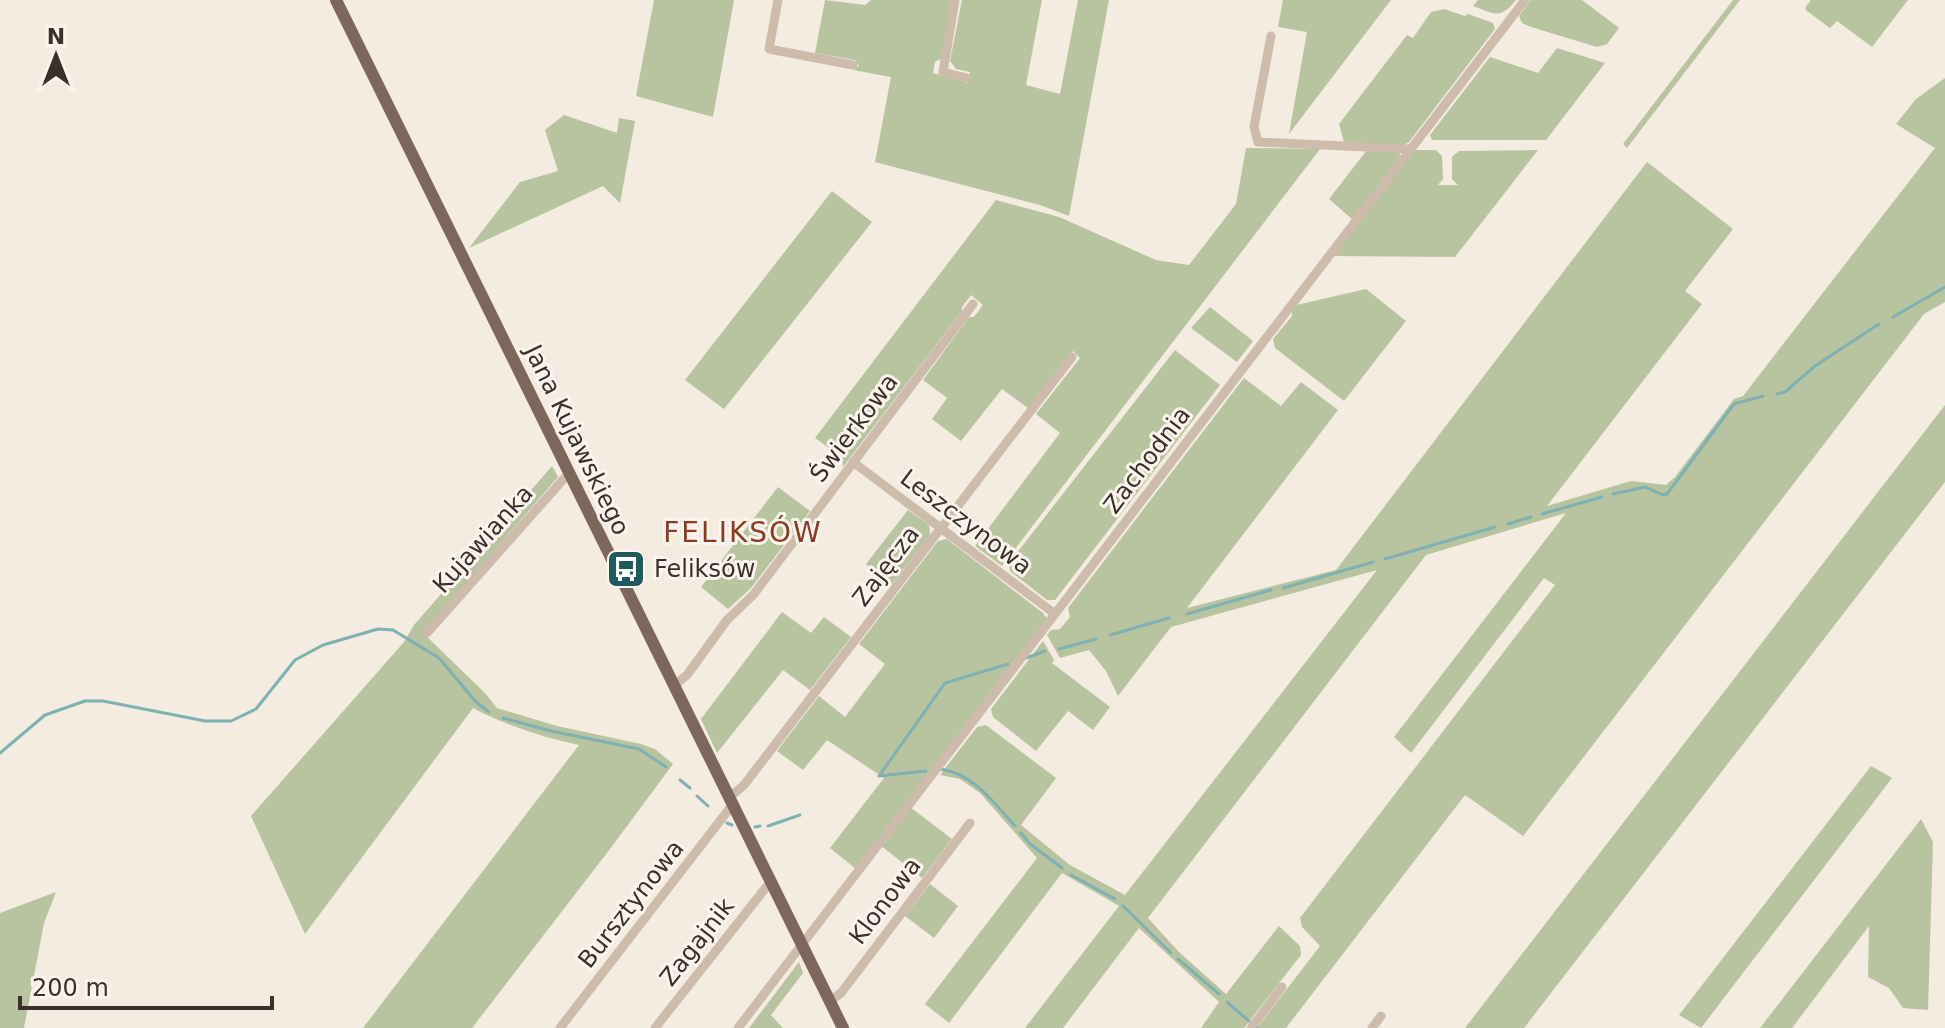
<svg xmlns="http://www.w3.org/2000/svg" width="1945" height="1028" font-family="'DejaVu Sans',sans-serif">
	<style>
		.green { fill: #b8c4a0 }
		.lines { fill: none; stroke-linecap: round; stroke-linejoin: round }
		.stream { stroke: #7fb0b2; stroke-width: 3 }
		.minor { stroke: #cdbbac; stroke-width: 9 }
		.major { stroke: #7d675c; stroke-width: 12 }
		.labels { text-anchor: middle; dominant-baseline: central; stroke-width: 6; stroke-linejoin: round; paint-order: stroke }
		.street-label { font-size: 24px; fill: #3b302b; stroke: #fbf5ee }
		.poi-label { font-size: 24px; fill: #3b302b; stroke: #fbf5ee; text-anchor: start }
		.quarter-label { font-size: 28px; letter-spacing: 2px; fill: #8c3b22; stroke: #fbf5ee }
	</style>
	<rect width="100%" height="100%" fill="#f4ebe1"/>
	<!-- green -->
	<path class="green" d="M 654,0 L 734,0 L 713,117 L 636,96 Z
		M 825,0 L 865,5 L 871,0 L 952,0 L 941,59 L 935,62 L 933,73 L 968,83 L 970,72 L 956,69 L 950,61 L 962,0 L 1042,0 L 1026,85 L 1060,94 L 1078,0 L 1109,0 L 1069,216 L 1040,205 L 875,162 L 891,77 L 853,70 L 859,66 L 855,60 L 815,53 Z
		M 1283,0 L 1391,0 L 1289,134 L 1307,32 L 1278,27 Z
		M 1478,0 L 1516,0 C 1500,20 1495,14 1473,6 Z
		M 1531,0 L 1582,0 L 1619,28 L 1607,44 L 1597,47 L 1531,27 L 1522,23 L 1519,16 Z
		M 1733,0 L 1740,0 L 1627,148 L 1623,144 Z
		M 1811,0 L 1908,0 L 1872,47 L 1837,21 L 1830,28 L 1807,11 L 1805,8 Z
		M 1444,9 L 1465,16 L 1468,14 L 1493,23 L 1495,29 L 1409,142 L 1404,145 L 1344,142 L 1339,124 L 1407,35 L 1413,38 L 1431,12 Z
		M 1557,48 L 1605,63 L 1546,140 L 1432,140 L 1430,135 L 1490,57 L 1538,73 Z
		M 1945,78 L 1945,302 L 1924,314 L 1523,836 L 1465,795 L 1286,1028 L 1257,1028 L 1320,946 L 1302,927 L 1300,918 L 1555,585 L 1544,578 L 1411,753 L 1394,737 L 1566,513 L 1426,555 L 1148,918 L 1179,952 L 1226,994 L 1279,926 L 1300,946 L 1301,955 L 1244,1028 L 1201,1028 L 1219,1002 L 1139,928 L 1063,1028 L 1025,1028 L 1119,906 L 1062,873 L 949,1023 L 925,1004 L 1037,858 L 980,793 L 960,779 L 940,775 L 977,727 L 986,725 L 1056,778 L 1021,825 L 1070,865 L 1125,895 L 1377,570 L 1171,627 L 1118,696 L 1106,671 L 1089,650 L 1060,658 L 1047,635 L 1051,630 L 1060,629 L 1070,617 L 1068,608 L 1244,378 L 1281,406 L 1301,382 L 1338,410 L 1187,608 L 1336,570 L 1647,162 L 1733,229 L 1685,291 L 1702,304 L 1547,506 L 1631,481 L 1666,485 L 1675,477 L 1734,399 L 1743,396 L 1935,148 L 1896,124 L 1916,99 Z
		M 564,115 L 617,133 L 619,118 L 635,121 L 620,203 L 603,186 L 469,248 L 520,182 L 558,171 L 545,130 Z
		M 1246,148 L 1320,149 L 1002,566 L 975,546 L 1060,433 L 1036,414 L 1080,358 L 1073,351 L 1028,408 L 1002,389 L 961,441 L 932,419 L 947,398 L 923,380 L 969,317 L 974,317 L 983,305 L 971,295 L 962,307 L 962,311 L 843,467 L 842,457 L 815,438 L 996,200 L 1059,217 L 1156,260 L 1189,265 L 1236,204 Z
		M 1367,150 L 1399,152 L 1401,157 L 1353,220 L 1329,199 Z
		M 1412,150 L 1436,150 L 1442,156 L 1443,179 L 1438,185 L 1458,185 L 1452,179 L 1452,157 L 1459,151 L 1538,150 L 1455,257 L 1331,256 Z
		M 832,191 L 872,222 L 724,409 L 685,380 Z
		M 1366,289 L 1406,321 L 1344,401 L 1275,348 L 1273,339 L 1292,316 L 1292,306 Z
		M 1210,307 L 1253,341 L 1237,362 L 1191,328 Z
		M 1175,350 L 1220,385 L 1055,600 L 1047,600 L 1010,571 L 1009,563 Z
		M 1945,405 L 1945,482 L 1524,1028 L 1465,1028 Z
		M 552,466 L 558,477 L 423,633 L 484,692 L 497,708 L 557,726 L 641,744 L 655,749 L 673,764 L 610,849 L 472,1028 L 363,1028 L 579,745 C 542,737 507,726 473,708 L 305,934 L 251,816 L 404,642 L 414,625 Z
		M 778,487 L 810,511 L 751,588 L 728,609 L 701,587 Z
		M 908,510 L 929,525 L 930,535 L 892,584 L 866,564 Z
		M 947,539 L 1043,613 L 1047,619 L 856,869 L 830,848 L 884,778 L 827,740 L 803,770 L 777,751 L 819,696 L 845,717 L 885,664 L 859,644 L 938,541 Z
		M 782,612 L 811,633 L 824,617 L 851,637 L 810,690 L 783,670 L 717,753 L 701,719 Z
		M 1043,641 L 1054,660 L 1052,663 L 1110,707 L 1093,730 L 1068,711 L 1036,751 L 993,717 L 991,709 Z
		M 1871,766 L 1892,778 L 1701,1028 L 1679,1015 Z
		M 910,807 L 952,839 L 922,878 L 880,845 Z
		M 1921,819 L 1933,842 L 1928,1010 L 1903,1008 L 1889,988 L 1868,977 L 1869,926 L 1792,1028 L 1760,1028 Z
		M 930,884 L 958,906 L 934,938 L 905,916 Z
		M 56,892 L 44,923 L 24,1028 L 0,1028 L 0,913 Z
		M 799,962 L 803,973 L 771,1015 L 783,1028 L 749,1028 Z"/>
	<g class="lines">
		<!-- stream -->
		<path class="stream" d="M 1893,317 L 1945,287
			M 1777,394 L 1785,392 L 1815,366 L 1879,324
			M 1613,494 L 1645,487 L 1663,495 L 1667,494 L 1734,404 L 1763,396
			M 1542,514 L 1602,497
			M 1508,524 L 1531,517
			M 1385,559 L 1495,527
			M 1283,588 L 1373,562
			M 1187,614 L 1271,590
			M 1110,635 L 1169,618
			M 1059,649 L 1096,639
			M 1026,658 L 1045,651
			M 503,718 L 551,731 L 639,749 L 666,767
			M 0,753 L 45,715 L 85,701 L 103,701 L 205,721 L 231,721 L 256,709 L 295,660 L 323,645 L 378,629 L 393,630 L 439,658 L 476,702 L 489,712
			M 941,769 C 975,775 993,802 1015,826
			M 879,776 L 945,683 L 1008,664
			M 879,776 L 926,771
			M 680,780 L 690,788
			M 697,796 L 708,806
			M 727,823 L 732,825
			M 768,826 L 800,815
			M 755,827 L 760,826
			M 1021,833 L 1030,844 L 1062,868
			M 1071,875 L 1115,899
			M 1123,906 L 1171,953
			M 1178,959 L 1219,994
			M 1227,1002 L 1249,1021
			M 1257,1028 L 1258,1028"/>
		<!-- minor -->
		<path class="minor" d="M 778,0 L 769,49 L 853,65
			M 955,0 L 943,72 L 967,78
			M 1271,36 L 1254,127 L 1258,142 L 1409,149
			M 853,462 L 1055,614
			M 427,633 L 569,473
			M 675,685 L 687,675 L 727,620 L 754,594 L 973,304
			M 730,797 L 744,785 L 1072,357
			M 830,1001 L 841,993 L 970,823
			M 560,1028 L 733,804
			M 655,1028 L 771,881
			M 738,1028 L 1525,0
			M 1251,1028 L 1282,987
			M 1372,1028 L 1381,1016"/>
		<!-- major -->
		<path class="major" d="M 336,0 L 843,1028"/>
	</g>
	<!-- icons -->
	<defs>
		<symbol id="bus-square" viewBox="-11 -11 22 22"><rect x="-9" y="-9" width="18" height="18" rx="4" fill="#1f5a5e" stroke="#fbf5ee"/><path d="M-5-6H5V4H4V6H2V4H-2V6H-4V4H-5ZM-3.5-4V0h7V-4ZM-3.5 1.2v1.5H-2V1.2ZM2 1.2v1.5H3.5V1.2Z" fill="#fff"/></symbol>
	</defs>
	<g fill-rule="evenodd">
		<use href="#bus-square" x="604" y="547" width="44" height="44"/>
	</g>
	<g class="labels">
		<!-- street labels -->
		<g class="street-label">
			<text transform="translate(854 428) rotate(-53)">Świerkowa</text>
			<text transform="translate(577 440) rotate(64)">Jana Kujawskiego</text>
			<text transform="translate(1147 460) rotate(-53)">Zachodnia</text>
			<text transform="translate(966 522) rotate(37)">Leszczynowa</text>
			<text transform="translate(483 539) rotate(-48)">Kujawianka</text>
			<text transform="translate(886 566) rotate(-53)">Zajęcza</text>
			<text transform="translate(885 901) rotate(-53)">Klonowa</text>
			<text transform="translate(631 904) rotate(-52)">Bursztynowa</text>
			<text transform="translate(697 942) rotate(-52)">Zagajnik</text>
		</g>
		<!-- poi labels -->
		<g class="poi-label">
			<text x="654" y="569">Feliksów</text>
		</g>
		<!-- quarter labels -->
		<g class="quarter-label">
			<text x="743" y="532">FELIKSÓW</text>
		</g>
	</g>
	<!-- north arrow -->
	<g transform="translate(56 56)" stroke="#fbf5ee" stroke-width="6" paint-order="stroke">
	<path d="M0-6L14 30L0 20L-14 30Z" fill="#3b302b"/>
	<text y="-12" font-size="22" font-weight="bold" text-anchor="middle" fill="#3b302b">N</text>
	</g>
	<!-- scale -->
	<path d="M20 996v12h252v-12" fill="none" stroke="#3b302b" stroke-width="4"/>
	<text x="32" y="996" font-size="24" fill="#3b302b" stroke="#fbf5ee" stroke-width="6" paint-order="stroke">200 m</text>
</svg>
